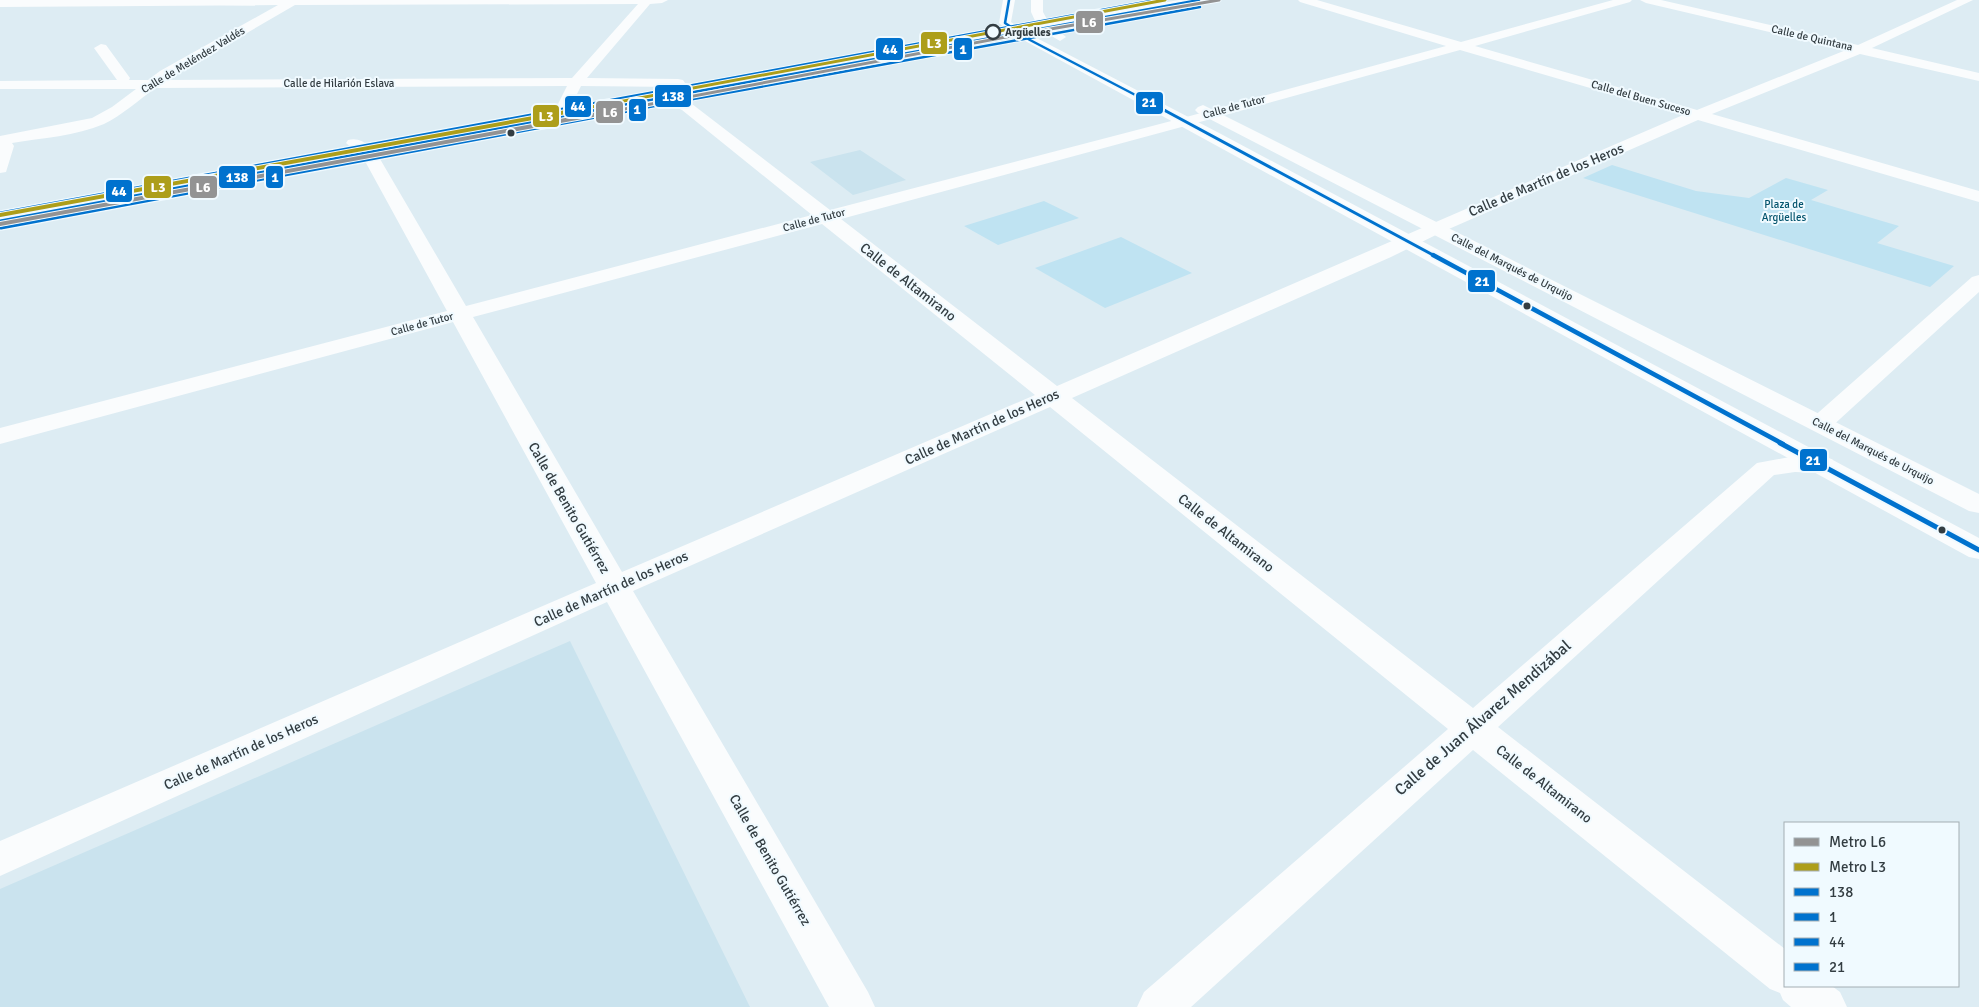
<svg xmlns="http://www.w3.org/2000/svg" width="1979" height="1007" font-family="Signika,sans-serif">
	<style>
		.built { fill: #cae3ee }
		.green { fill: #bfe3f2 }
		.lines { fill: none; stroke-linecap: round; stroke-linejoin: round }
		.street { fill: #fafcfd; fill-rule: evenodd }
		.primary { fill: #fafcfd; fill-rule: evenodd }
		.bus-1-far1-casing { stroke: #f0faff; stroke-width: 4.5 }
		.bus-1-casing { stroke: #f0faff; stroke-width: 5.5 }
		.bus-2-far1-casing { stroke: #f0faff; stroke-width: 4.5 }
		.bus-2-casing { stroke: #f0faff; stroke-width: 5.5 }
		.bus-3-far1-casing { stroke: #f0faff; stroke-width: 4.5 }
		.bus-3-casing { stroke: #f0faff; stroke-width: 5.5 }
		.bus-4-far3-casing { stroke: #f0faff; stroke-width: 4.5 }
		.bus-4-far2-casing { stroke: #f0faff; stroke-width: 5.5 }
		.bus-4-far1-casing { stroke: #f0faff; stroke-width: 8 }
		.bus-4-casing { stroke: #f0faff; stroke-width: 9 }
		.bus-1-far1 { stroke: #0072ce; stroke-width: 2.5 }
		.bus-1 { stroke: #0072ce; stroke-width: 3 }
		.bus-2-far1 { stroke: #0072ce; stroke-width: 2.5 }
		.bus-2 { stroke: #0072ce; stroke-width: 3 }
		.bus-3-far1 { stroke: #0072ce; stroke-width: 2.5 }
		.bus-3 { stroke: #0072ce; stroke-width: 3 }
		.bus-4-far3 { stroke: #0072ce; stroke-width: 2.5 }
		.bus-4-far2 { stroke: #0072ce; stroke-width: 3 }
		.bus-4-far1 { stroke: #0072ce; stroke-width: 4.5 }
		.bus-4 { stroke: #0072ce; stroke-width: 5 }
		.metro-1-far1-casing { stroke: #f0faff; stroke-width: 5 }
		.metro-1-casing { stroke: #f0faff; stroke-width: 6 }
		.metro-2-far1-casing { stroke: #f0faff; stroke-width: 5 }
		.metro-2-casing { stroke: #f0faff; stroke-width: 6 }
		.metro-1-far1 { stroke: #939393; stroke-width: 3 }
		.metro-1 { stroke: #939393; stroke-width: 4 }
		.metro-2-far1 { stroke: #ad9e1a; stroke-width: 3 }
		.metro-2 { stroke: #ad9e1a; stroke-width: 4 }
		.stop-dot { fill: #f0faff; stroke: #333d42; stroke-width: 2.5 }
		.bus-dot { fill: #333d42; stroke: #f0faff; stroke-width: 2 }
		.labels { text-anchor: middle; dominant-baseline: central; stroke-width: 4; stroke-linejoin: round; paint-order: stroke }
		.far-stop-label { font-size: 11px; font-weight: bold; fill: #333d42; stroke: #f0faff; text-anchor: start }
		.far-street-label { font-size: 11px; fill: #333d42; stroke: #f0faff }
		.far-park-label { font-size: 11px; fill: #05556e; stroke: #f0faff }
		.street-label { font-size: 14px; fill: #333d42; stroke: #f0faff }
		.near-street-label { font-size: 16px; fill: #333d42; stroke: #f0faff }
		.line-badge { stroke: #f0faff; stroke-width: 2 }
		.badge-label { font-size: 14px; text-anchor: middle; font-weight: bold; fill: #fff }
	</style>
	<rect width="100%" height="100%" fill="#ddecf3"/>
	<!-- built -->
	<path class="built" d="M 860,150 L 906,180 L 853,195 L 810,162 Z
		M 570,641 L 750,1007 L 0,1007 L 0,889 Z"/>
	<!-- green -->
	<path class="green" d="M 1612,165 L 1696,191 L 1749,198 L 1786,178 L 1828,190 L 1811,200 L 1899,226 L 1877,243 L 1954,266 L 1930,287 L 1583,178 Z
		M 1044,201 L 1079,218 L 998,245 L 964,226 Z
		M 1121,237 L 1192,273 L 1105,308 L 1035,268 Z"/>
	<g class="lines">
		<!-- street -->
		<path class="street" d="M 0,0 L 668,0 L 662,3 L 650,4 L 587,78 L 678,79 L 683,80 L 685,83 L 683,86 L 678,87 L 581,86 L 573,102 L 586,109 L 589,112 L 586,115 L 576,115 L 560,107 L 558,104 L 567,86 L 155,88 C 138,101 122,115 104,124 C 76,136 42,138 12,143 L 14,146 L 6,172 L 0,173 L 0,136 L 92,118 L 112,107 L 136,89 L 0,89 L 0,81 L 117,80 L 94,48 L 101,44 L 106,45 L 130,78 L 129,80 L 148,80 L 160,71 L 278,5 L 0,7 ZM 638,4 L 572,78 L 166,80 L 295,5 Z
			M 1298,0 L 1317,0 L 1461,42 L 1613,0 L 1632,0 L 1630,2 L 1475,46 L 1697,110 L 1846,50 L 1646,3 L 1640,0 L 1661,0 L 1858,45 L 1957,0 L 1973,0 L 1872,48 L 1979,73 L 1979,81 L 1860,54 L 1712,114 L 1979,191 L 1979,202 L 1698,120 L 1442,232 L 1391,257 L 1072,398 L 1473,708 L 1757,463 L 1795,456 L 1832,459 L 1836,465 L 1832,471 L 1823,473 L 1795,472 L 1774,475 L 1498,727 L 1785,949 L 1785,986 L 1832,986 L 1840,992 L 1847,1007 L 1791,1007 L 1783,1000 L 1780,993 L 1770,989 L 1473,750 L 1191,1007 L 1137,1007 L 1144,992 L 1448,729 L 1050,407 L 633,591 L 868,992 L 875,1007 L 829,1007 L 607,602 L 0,876 L 0,841 L 596,583 L 453,322 L 0,444 L 0,428 L 447,311 L 366,163 L 360,155 L 346,143 L 348,140 C 363,136 372,149 380,159 L 466,306 L 812,215 L 682,110 L 658,100 L 656,97 L 658,94 L 668,94 L 692,104 L 830,210 L 1179,119 L 1446,46 L 1300,2 ZM 1460,50 L 1683,115 L 1057,386 L 841,219 L 1189,125 ZM 822,224 L 1035,395 L 622,572 L 473,317 Z
			M 1979,275 L 1979,292 L 1829,429 L 1820,431 L 1811,429 L 1808,424 L 1811,419 L 1972,277 Z"/>
		<!-- primary -->
		<path class="primary" d="M 1003,0 L 1015,0 L 1011,22 L 1020,28 L 1037,25 L 1031,12 L 1031,0 L 1043,0 L 1043,12 L 1049,23 L 1179,0 L 1205,0 L 1199,3 L 1056,29 L 1066,37 L 1060,41 L 1043,31 L 1029,34 L 1221,134 L 1979,538 L 1979,559 L 1969,557 L 1016,36 L 0,227 L 0,215 L 1007,30 L 999,23 Z
			M 1203,105 L 1979,494 L 1979,513 L 1969,511 L 1198,113 L 1195,110 L 1198,107 Z"/>
		<defs>
			<path id="bus-1-far1" d="M 589,111 L 1199,0"/>
			<path id="bus-1" d="M 0,221 L 596,110"/>
			<path id="bus-2-far1" d="M 627,111 L 1200,7"/>
			<path id="bus-2" d="M 1,228 L 634,110"/>
			<path id="bus-3-far1" d="M 551,111 L 1156,0"/>
			<path id="bus-3" d="M 0,213 L 558,110"/>
			<path id="bus-4-far3" d="M 1009,0 L 1005,23 L 1030,40 L 1166,111"/>
			<path id="bus-4-far2" d="M 1164,110 L 1435,256"/>
			<path id="bus-4-far1" d="M 1433,255 L 1783,444"/>
			<path id="bus-4" d="M 1780,443 L 1979,550"/>
		</defs>
		<!-- bus-1-far1 casing -->
		<use href="#bus-1-far1" class="bus-1-far1-casing"/>
		<!-- bus-1 casing -->
		<use href="#bus-1" class="bus-1-casing"/>
		<!-- bus-2-far1 casing -->
		<use href="#bus-2-far1" class="bus-2-far1-casing"/>
		<!-- bus-2 casing -->
		<use href="#bus-2" class="bus-2-casing"/>
		<!-- bus-3-far1 casing -->
		<use href="#bus-3-far1" class="bus-3-far1-casing"/>
		<!-- bus-3 casing -->
		<use href="#bus-3" class="bus-3-casing"/>
		<!-- bus-4-far3 casing -->
		<use href="#bus-4-far3" class="bus-4-far3-casing"/>
		<!-- bus-4-far2 casing -->
		<use href="#bus-4-far2" class="bus-4-far2-casing"/>
		<!-- bus-4-far1 casing -->
		<use href="#bus-4-far1" class="bus-4-far1-casing"/>
		<!-- bus-4 casing -->
		<use href="#bus-4" class="bus-4-casing"/>
		<!-- bus-1-far1 -->
		<use href="#bus-1-far1" class="bus-1-far1"/>
		<!-- bus-1 -->
		<use href="#bus-1" class="bus-1"/>
		<!-- bus-2-far1 -->
		<use href="#bus-2-far1" class="bus-2-far1"/>
		<!-- bus-2 -->
		<use href="#bus-2" class="bus-2"/>
		<!-- bus-3-far1 -->
		<use href="#bus-3-far1" class="bus-3-far1"/>
		<!-- bus-3 -->
		<use href="#bus-3" class="bus-3"/>
		<!-- bus-4-far3 -->
		<use href="#bus-4-far3" class="bus-4-far3"/>
		<!-- bus-4-far2 -->
		<use href="#bus-4-far2" class="bus-4-far2"/>
		<!-- bus-4-far1 -->
		<use href="#bus-4-far1" class="bus-4-far1"/>
		<!-- bus-4 -->
		<use href="#bus-4" class="bus-4"/>
		<defs>
			<path id="metro-1-far1" d="M 614,111 L 1033,32 L 1219,0"/>
			<path id="metro-1" d="M 0,224 L 620,110"/>
			<path id="metro-2-far1" d="M 570,111 L 1165,0"/>
			<path id="metro-2" d="M 0,215 L 577,110"/>
		</defs>
		<!-- metro-1-far1 casing -->
		<use href="#metro-1-far1" class="metro-1-far1-casing"/>
		<!-- metro-1 casing -->
		<use href="#metro-1" class="metro-1-casing"/>
		<!-- metro-2-far1 casing -->
		<use href="#metro-2-far1" class="metro-2-far1-casing"/>
		<!-- metro-2 casing -->
		<use href="#metro-2" class="metro-2-casing"/>
		<!-- metro-1-far1 -->
		<use href="#metro-1-far1" class="metro-1-far1"/>
		<!-- metro-1 -->
		<use href="#metro-1" class="metro-1"/>
		<!-- metro-2-far1 -->
		<use href="#metro-2-far1" class="metro-2-far1"/>
		<!-- metro-2 -->
		<use href="#metro-2" class="metro-2"/>
	</g>
	<!-- markers -->
	<circle class="stop-dot" cx="993" cy="32" r="7"/>
	<g class="bus-dot">
		<circle cx="511" cy="133" r="4.5"/>
		<circle cx="1527" cy="306" r="4.5"/>
		<circle cx="1942" cy="530" r="4.5"/>
	</g>
	<g class="labels">
		<!-- far-stop labels -->
		<g class="far-stop-label">
			<text x="1005" y="32">Argüelles</text>
		</g>
		<!-- far-street labels -->
		<g class="far-street-label">
			<text transform="translate(1812 38) rotate(13)">Calle de Quintana</text>
			<text transform="translate(193 60) rotate(-31)">Calle de Meléndez Valdés</text>
			<text x="339" y="83">Calle de Hilarión Eslava</text>
			<text transform="translate(1641 98) rotate(16)">Calle del Buen Suceso</text>
			<text transform="translate(1234 107) rotate(-15)">Calle de Tutor</text>
			<text transform="translate(814 220) rotate(-15)">Calle de Tutor</text>
			<text transform="translate(1512 267) rotate(27)">Calle del Marqués de Urquijo</text>
			<text transform="translate(422 324) rotate(-15)">Calle de Tutor</text>
			<text transform="translate(1873 451) rotate(27)">Calle del Marqués de Urquijo</text>
		</g>
		<!-- far-park labels -->
		<g class="far-park-label">
			<text x="1784" y="204">Plaza de<tspan x="1784" dy="13">Argüelles</tspan></text>
		</g>
		<!-- street labels -->
		<g class="street-label">
			<text transform="translate(1546 180) rotate(-23)">Calle de Martín de los Heros</text>
			<text transform="translate(908 282) rotate(38)">Calle de Altamirano</text>
			<text transform="translate(982 427) rotate(-24)">Calle de Martín de los Heros</text>
			<text transform="translate(569 508) rotate(60)">Calle de Benito Gutiérrez</text>
			<text transform="translate(1226 533) rotate(38)">Calle de Altamirano</text>
			<text transform="translate(611 589) rotate(-24)">Calle de Martín de los Heros</text>
			<text transform="translate(241 752) rotate(-24)">Calle de Martín de los Heros</text>
			<text transform="translate(1544 784) rotate(38)">Calle de Altamirano</text>
			<text transform="translate(770 860) rotate(60)">Calle de Benito Gutiérrez</text>
		</g>
		<!-- near-street labels -->
		<g class="near-street-label">
			<text transform="translate(1483 718) rotate(-41)">Calle de Juan Álvarez Mendizábal</text>
		</g>
	</g>
	<g class="line-badge">
		<rect x="1075" y="10" width="29" height="24" rx="5" fill="#939393"/>
		<rect x="920" y="31" width="28" height="24" rx="5" fill="#ad9e1a"/>
		<rect x="953" y="37" width="20" height="24" rx="5" fill="#0072ce"/>
		<rect x="875" y="37" width="29" height="24" rx="5" fill="#0072ce"/>
		<rect x="654" y="84" width="38" height="24" rx="5" fill="#0072ce"/>
		<rect x="1135" y="91" width="29" height="24" rx="5" fill="#0072ce"/>
		<rect x="564" y="95" width="28" height="23" rx="5" fill="#0072ce"/>
		<rect x="628" y="98" width="19" height="24" rx="5" fill="#0072ce"/>
		<rect x="595" y="100" width="29" height="24" rx="5" fill="#939393"/>
		<rect x="532" y="104" width="28" height="24" rx="5" fill="#ad9e1a"/>
		<rect x="218" y="165" width="38" height="24" rx="5" fill="#0072ce"/>
		<rect x="265" y="165" width="19" height="24" rx="5" fill="#0072ce"/>
		<rect x="189" y="175" width="29" height="24" rx="5" fill="#939393"/>
		<rect x="143" y="175" width="29" height="24" rx="5" fill="#ad9e1a"/>
		<rect x="105" y="179" width="28" height="24" rx="5" fill="#0072ce"/>
		<rect x="1467" y="269" width="29" height="24" rx="5" fill="#0072ce"/>
		<rect x="1799" y="448" width="29" height="24" rx="5" fill="#0072ce"/>
	</g>
	<g class="badge-label">
		<text x="1089" y="27">L6</text>
		<text x="934" y="48">L3</text>
		<text x="963" y="54">1</text>
		<text x="890" y="54">44</text>
		<text x="673" y="101">138</text>
		<text x="1149" y="107">21</text>
		<text x="578" y="111">44</text>
		<text x="637" y="114">1</text>
		<text x="610" y="117">L6</text>
		<text x="546" y="121">L3</text>
		<text x="237" y="182">138</text>
		<text x="275" y="182">1</text>
		<text x="203" y="192">L6</text>
		<text x="158" y="192">L3</text>
		<text x="119" y="196">44</text>
		<text x="1482" y="286">21</text>
		<text x="1813" y="465">21</text>
	</g>
	<!-- legend -->
	<rect x="1784" y="822" width="175" height="165" fill="#f0faff" stroke="#a4aeb3"/>
	<rect x="1794" y="838" width="25" height="8" fill="#939393" stroke="#a4aeb3"/>
	<text x="1829" y="847" font-size="15" fill="#333d42">Metro L6</text>
	<rect x="1794" y="863" width="25" height="8" fill="#ad9e1a" stroke="#a4aeb3"/>
	<text x="1829" y="872" font-size="15" fill="#333d42">Metro L3</text>
	<rect x="1794" y="888" width="25" height="8" fill="#0072ce" stroke="#a4aeb3"/>
	<text x="1829" y="897" font-size="15" fill="#333d42">138</text>
	<rect x="1794" y="913" width="25" height="8" fill="#0072ce" stroke="#a4aeb3"/>
	<text x="1829" y="922" font-size="15" fill="#333d42">1</text>
	<rect x="1794" y="938" width="25" height="8" fill="#0072ce" stroke="#a4aeb3"/>
	<text x="1829" y="947" font-size="15" fill="#333d42">44</text>
	<rect x="1794" y="963" width="25" height="8" fill="#0072ce" stroke="#a4aeb3"/>
	<text x="1829" y="972" font-size="15" fill="#333d42">21</text>
</svg>
